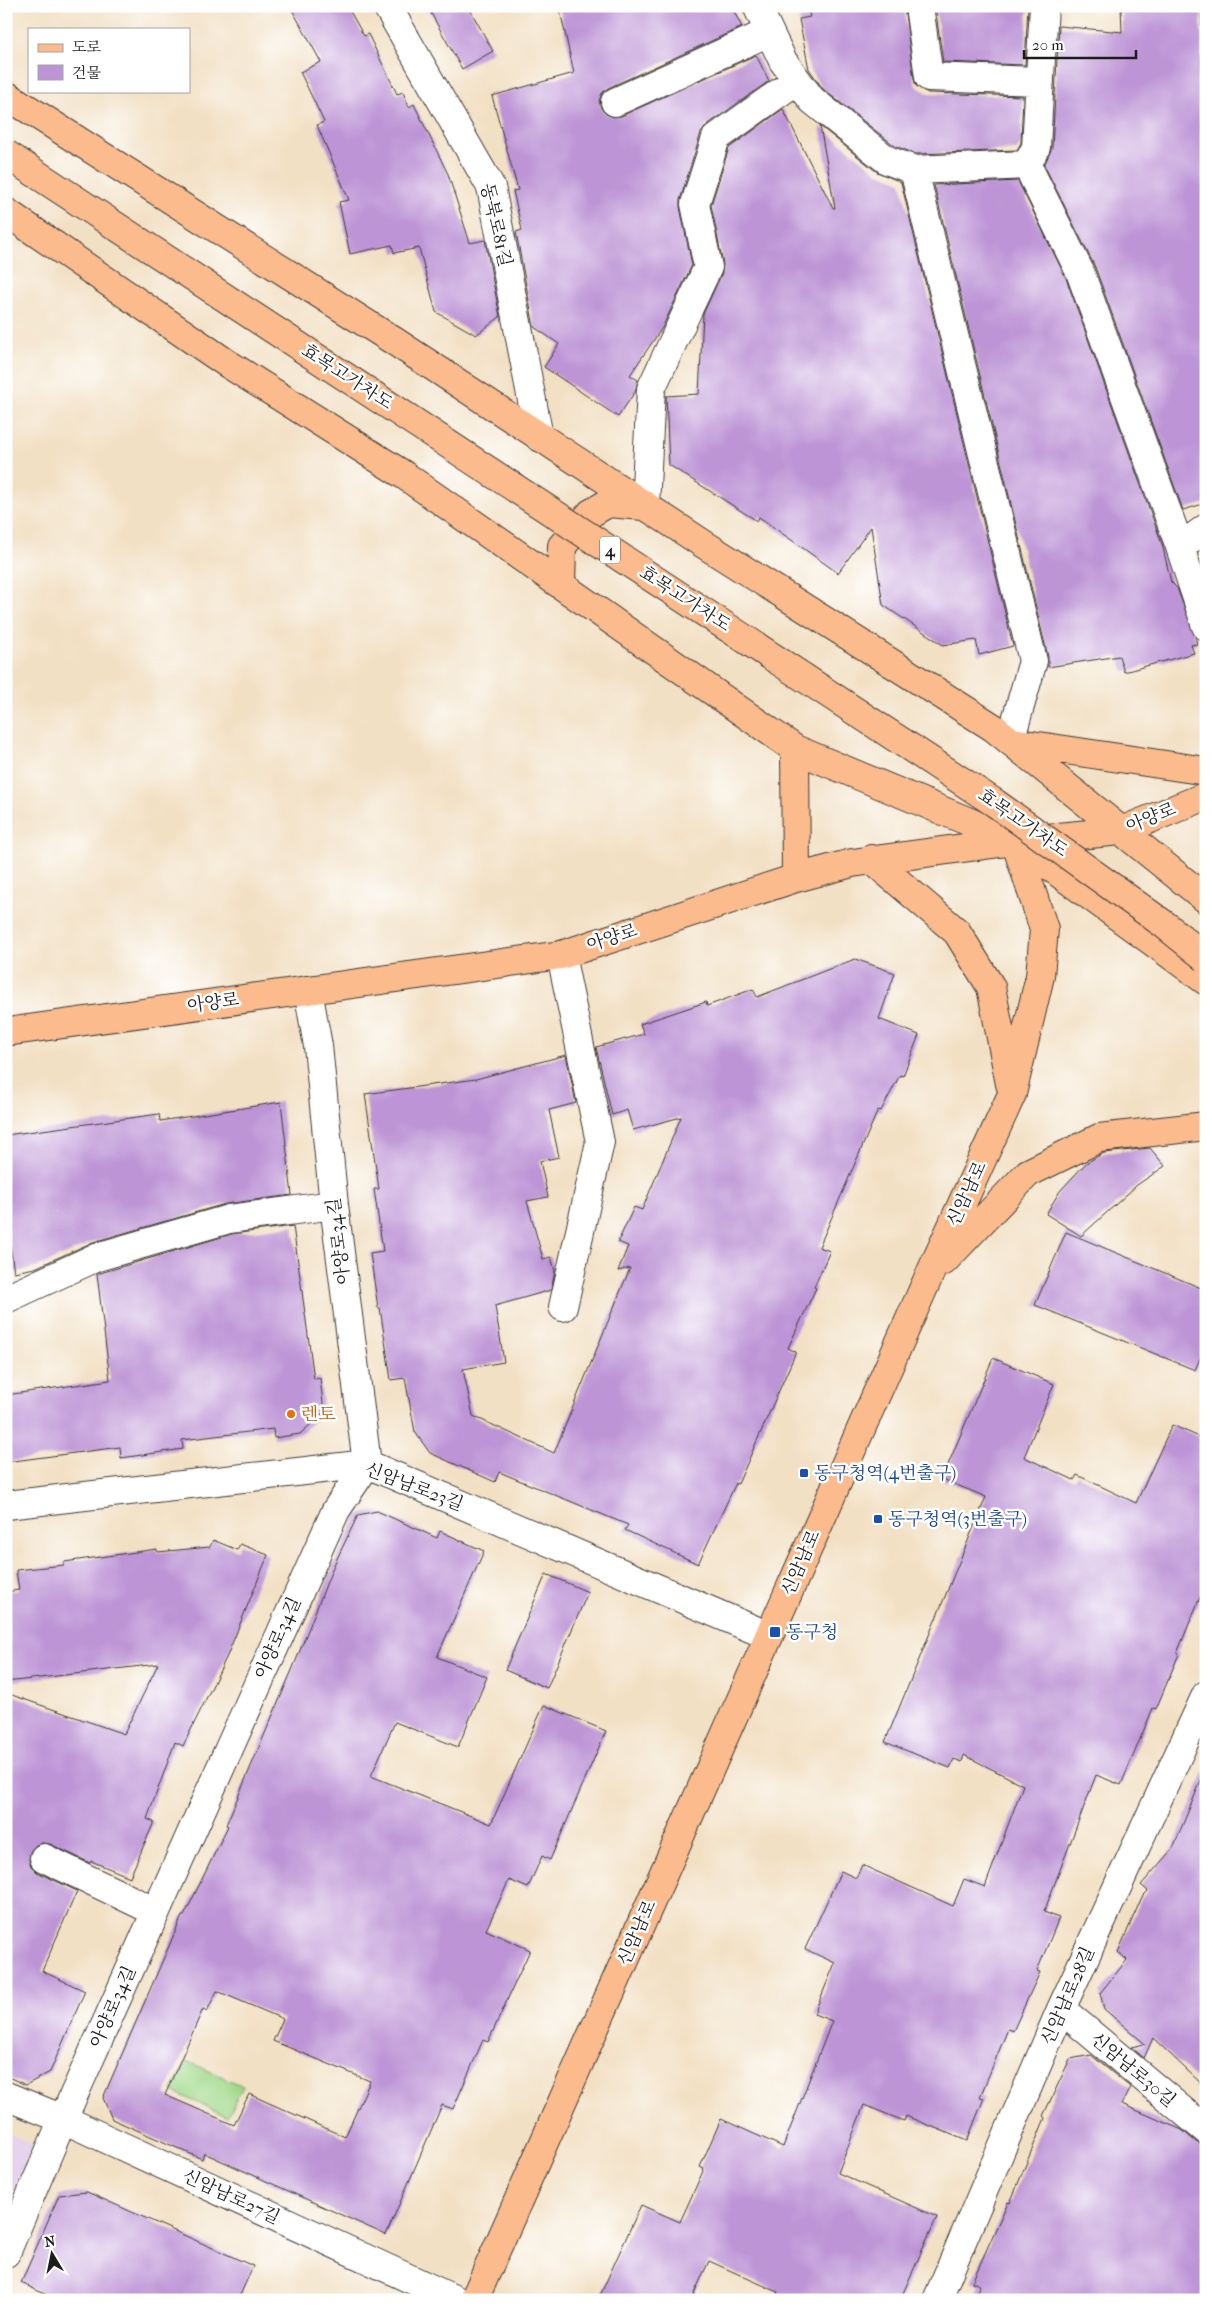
<svg xmlns="http://www.w3.org/2000/svg" width="1212" height="2306" font-family="'IM FELL French Canon','Noto Serif KR',serif">
	<style>
		.built { fill: #e5d3f0 }
		.green { fill: #a1d98b; stroke: #5e7a54 }
		.building { fill: #bd94d6; fill-rule: evenodd }
		.lines { fill: none; stroke-linecap: round; stroke-linejoin: round }
		.minor-casing { stroke: #3c3935; stroke-width: 30 }
		.major-casing { stroke: #3c3935; stroke-width: 30 }
		.minor { stroke: #fff; stroke-width: 28 }
		.major { stroke: #fbbb8d; stroke-width: 28 }
		.major-bridge-casing { stroke: #3c3935; stroke-width: 30; stroke-linecap: butt }
		.major-bridge { stroke: #fbbb8d; stroke-width: 28 }
		.food-dot { fill: #e8710a; stroke: #fff; stroke-width: 2 }
		.transit-dot { fill: #1a4fb4; stroke: #fff; stroke-width: 2 }
		.labels { text-anchor: middle; dominant-baseline: central; stroke-width: 5; stroke-linejoin: round; paint-order: stroke }
		.shield { fill: #fff; stroke: #606060; stroke-width: 1 }
		.shield-label { font-size: 16px; font-weight: bold; fill: #1c1c1c }
		.street-label { font-size: 18px; fill: #1c1c1c; stroke: #fff }
		.food-label { font-size: 18px; fill: #c56008; stroke: #fff; text-anchor: start }
		.transit-label { font-size: 18px; fill: #164399; stroke: #fff; text-anchor: start }
	</style>
	<rect width="100%" height="100%" fill="#fff"/>
	<filter id="ink" filterUnits="userSpaceOnUse"><feTurbulence type="fractalNoise" baseFrequency=".02" numOctaves="2"/><feDisplacementMap in="SourceGraphic" scale="10" xChannelSelector="R" yChannelSelector="G"/><feConvolveMatrix kernelMatrix="1 2 1 2 8 2 1 2 1" color-interpolation-filters="sRGB"/></filter>
	<filter id="wash" filterUnits="userSpaceOnUse"><feTurbulence type="fractalNoise" baseFrequency=".0096" numOctaves="4" result="noise"/><feDisplacementMap in="SourceGraphic" scale="20" xChannelSelector="R" yChannelSelector="G"/><feGaussianBlur stdDeviation="1.12" result="paint"/><feColorMatrix in="noise" values="0 0 0 0 0 0 0 0 0 0 0 0 0 0 0 0 0 1.4 0 .05"/><feComposite in="paint" operator="in"/></filter>
	<g filter="url(#wash)">
		<rect width="100%" height="100%" fill="#f2e0c4"/>
		<!-- built -->
		<path class="built" d="M 6,2133 L 33,2144 L 6,2207 Z"/>
		<!-- green -->
		<path class="green" d="M 187,2061 L 243,2086 L 228,2117 L 172,2091 Z"/>
		<g id="blocks">
			<!-- building -->
			<path class="building" d="M 290,6 L 347,6 L 364,36 L 368,34 L 397,94 L 403,92 L 409,107 L 414,104 L 448,174 L 470,243 L 485,240 L 500,317 L 476,335 L 436,312 L 419,248 L 394,253 L 392,245 L 350,254 L 339,202 L 349,200 L 317,125 L 324,122 L 300,72 L 321,62 Z
				M 427,6 L 468,6 L 493,51 L 462,69 Z
				M 559,6 L 731,6 L 742,27 L 608,88 L 602,93 L 599,101 L 601,108 L 606,114 L 613,117 L 621,116 L 756,55 L 769,81 L 707,125 L 701,133 L 680,200 L 680,207 L 692,265 L 662,328 L 630,375 L 638,380 L 635,392 L 618,417 L 544,367 L 559,344 L 534,327 L 516,232 L 522,230 L 513,191 L 518,190 L 492,96 L 574,73 Z
				M 807,6 L 904,6 L 914,79 L 916,86 L 928,93 L 1023,96 L 1021,143 L 1017,150 L 916,154 L 895,146 L 823,89 L 809,69 L 799,19 L 810,17 Z
				M 935,6 L 1028,6 L 1025,65 L 943,62 Z
				M 1121,6 L 1201,6 L 1203,134 L 1206,134 L 1206,503 L 1183,510 L 1095,267 L 1044,165 L 1052,148 L 1059,26 L 1122,32 Z
				M 783,109 L 833,208 L 835,208 L 820,126 L 877,172 L 901,182 L 1013,646 L 979,655 L 976,640 L 943,645 L 883,605 L 871,527 L 838,573 L 759,517 L 757,521 L 669,465 L 666,396 L 699,394 L 703,314 L 722,273 L 723,264 L 711,205 L 729,148 Z
				M 1018,181 L 1066,278 L 1162,544 L 1171,582 L 1177,588 L 1195,636 L 1197,644 L 1191,645 L 1194,653 L 1124,672 L 1119,656 L 1048,667 L 1048,657 L 934,185 Z
				M 855,959 L 895,973 L 879,1019 L 919,1035 L 903,1076 L 900,1075 L 881,1111 L 878,1110 L 819,1247 L 830,1251 L 814,1287 L 816,1288 L 788,1348 L 796,1352 L 738,1484 L 736,1483 L 698,1564 L 625,1530 L 628,1525 L 499,1472 L 495,1482 L 430,1453 L 415,1432 L 405,1378 L 391,1380 L 380,1308 L 378,1308 L 370,1253 L 383,1251 L 374,1189 L 379,1189 L 365,1094 L 476,1079 L 566,1055 L 576,1103 L 549,1110 L 559,1157 L 540,1161 L 548,1197 L 527,1201 L 543,1259 L 551,1257 L 555,1271 L 551,1290 L 495,1306 L 504,1362 L 463,1369 L 473,1416 L 554,1453 L 630,1268 L 618,1271 L 628,1246 L 618,1242 L 634,1207 L 642,1210 L 681,1117 L 633,1130 L 627,1110 L 612,1115 L 596,1047 L 644,1034 L 640,1024 L 706,1002 L 707,1006 L 753,989 L 757,997 Z
				M 281,1102 L 292,1195 L 225,1204 L 93,1242 L 35,1268 L 14,1272 L 6,1218 L 6,1135 L 159,1114 L 160,1121 Z
				M 1150,1148 L 1165,1166 L 1137,1185 L 1081,1236 L 1046,1214 L 1060,1191 L 1086,1163 L 1104,1153 Z
				M 293,1226 L 314,1379 L 320,1378 L 324,1412 L 300,1434 L 274,1438 L 273,1429 L 182,1440 L 183,1449 L 121,1458 L 120,1447 L 6,1462 L 6,1395 L 110,1380 L 97,1274 L 232,1234 Z
				M 1066,1232 L 1206,1290 L 1206,1345 L 1195,1370 L 1035,1305 Z
				M 993,1358 L 1054,1384 L 1024,1457 L 1074,1480 L 1077,1475 L 1136,1503 L 1172,1425 L 1206,1440 L 1206,1583 L 1177,1653 L 1179,1654 L 1156,1709 L 1153,1708 L 1121,1785 L 1096,1775 L 1044,1912 L 1059,1918 L 1037,1971 L 1040,1972 L 1013,2031 L 1008,2029 L 980,2097 L 984,2098 L 967,2141 L 906,2116 L 904,2121 L 864,2105 L 838,2173 L 937,2217 L 900,2300 L 774,2300 L 778,2292 L 709,2261 L 691,2300 L 598,2300 L 641,2205 L 680,2222 L 704,2169 L 700,2167 L 721,2119 L 783,2147 L 832,2021 L 814,2014 L 835,1963 L 805,1949 L 841,1871 L 856,1878 L 862,1865 L 953,1906 L 964,1879 L 985,1887 L 1023,1785 L 964,1755 L 962,1762 L 954,1759 L 950,1768 L 885,1742 L 986,1497 L 942,1479 Z
				M 377,1511 L 437,1538 L 440,1531 L 484,1551 L 437,1657 L 487,1677 L 458,1747 L 395,1722 L 371,1776 L 491,1824 L 544,1705 L 606,1731 L 550,1860 L 542,1856 L 528,1888 L 509,1880 L 486,1930 L 530,1950 L 488,2042 L 483,2040 L 453,2109 L 442,2105 L 386,2235 L 204,2153 L 202,2159 L 112,2119 L 103,2098 L 182,1916 L 184,1916 L 228,1826 L 226,1825 L 295,1663 L 333,1567 L 358,1515 ZM 217,1991 L 283,2019 L 273,2041 L 370,2081 L 345,2137 L 249,2094 L 234,2125 L 165,2095 L 203,2009 L 207,2011 Z
				M 213,1540 L 237,1550 L 240,1544 L 268,1555 L 227,1656 L 183,1746 L 175,1742 L 147,1819 L 154,1822 L 130,1877 L 91,1861 L 90,1863 L 50,1844 L 42,1843 L 36,1845 L 30,1852 L 29,1860 L 31,1866 L 37,1872 L 77,1891 L 42,1971 L 85,1991 L 50,2072 L 26,2085 L 6,2076 L 6,1693 L 124,1734 L 158,1664 L 6,1682 L 6,1592 L 19,1590 L 16,1570 L 64,1565 L 64,1562 L 157,1549 L 157,1552 L 210,1547 Z
				M 546,1574 L 588,1592 L 547,1688 L 505,1670 Z
				M 1205,1771 L 1206,1771 L 1206,2088 L 1153,2038 L 1144,2058 L 1131,2047 L 1145,2044 L 1104,2009 L 1100,1993 L 1127,1960 L 1118,1952 L 1142,1897 L 1148,1891 L 1141,1885 L 1173,1848 Z
				M 1091,2055 L 1130,2087 L 1122,2104 L 1182,2130 L 1196,2142 L 1206,2145 L 1206,2300 L 973,2300 L 980,2285 L 972,2282 L 1008,2202 L 1010,2203 L 1045,2118 L 1043,2116 L 1070,2059 Z
				M 87,2192 L 253,2266 L 238,2300 L 58,2300 L 21,2283 L 59,2195 Z"/>
		</g>
	</g>
	<g filter="url(#ink)">
		<use href="#blocks" fill-opacity="0" stroke="#3c3935" stroke-width="1"/>
		<g class="lines">
			<defs>
				<path id="minor" d="M 387,6 L 491,187 L 539,437
					M 757,6 L 783,61 L 812,100 L 887,160 L 914,170 L 1033,661 L 1010,741
					M 919,6 L 929,77 L 1040,81
					M 615,102 L 769,32
					M 1027,165 L 1036,147 L 1044,6
					M 914,170 L 1027,165 L 1080,272 L 1180,547 L 1206,626
					M 645,506 L 651,389 L 708,267 L 695,204 L 716,138 L 797,80
					M 1180,547 L 1206,528
					M 561,955 L 600,1142 L 563,1307
					M 6,1299 L 97,1257 L 229,1219 L 334,1205
					M 6,1505 L 367,1464 L 769,1636
					M 44,1858 L 156,1912
					M 1061,2009 L 1206,2130
					M 6,2096 L 63,2119 L 456,2300
					M 6,2253 L 63,2119 L 336,1510 L 367,1464 L 334,1205 L 318,1046 L 308,990
					M 937,2300 L 1061,2009 L 1206,1695"/>
				<path id="major" d="M 6,95 L 394,341 L 702,543 L 994,728 L 1206,899
					M 6,212 L 225,362 L 404,475 L 795,749 L 1015,841 L 1206,981
					M 561,585 L 562,546 L 591,513 L 608,503 L 643,506
					M 1012,742 L 1206,771
					M 795,749 L 796,878
					M 871,859 L 957,932 L 991,987 L 1010,1084
					M 6,1032 L 561,955 L 796,878 L 852,863 L 1015,841 L 1121,831 L 1206,796
					M 944,1261 L 1028,1173 L 1099,1138 L 1206,1126
					M 474,2300 L 929,1276 L 1012,1094 L 1040,976 L 1044,929 L 1015,841"/>
			</defs>
			<!-- minor casing -->
			<use href="#minor" class="minor-casing"/>
			<!-- major casing -->
			<use href="#major" class="major-casing"/>
			<!-- minor -->
			<use href="#minor" class="minor"/>
			<!-- major -->
			<use href="#major" class="major"/>
			<defs>
				<path id="major-bridge" d="M 6,154 L 995,803 L 1165,925 L 1206,958"/>
			</defs>
			<!-- major-bridge casing -->
			<use href="#major-bridge" class="major-bridge-casing"/>
			<!-- major-bridge -->
			<use href="#major-bridge" class="major-bridge"/>
		</g>
	</g>
	<!-- markers -->
	<circle class="food-dot" cx="291" cy="1414" r="5"/>
	<g class="transit-dot">
		<rect x="799" y="1468" width="10" height="10" rx="2.5"/>
		<rect x="873" y="1514" width="10" height="10" rx="2.5"/>
		<rect x="769" y="1626" width="12" height="12" rx="2.5"/>
	</g>
	<g class="labels">
		<!-- shield labels -->
		<rect class="shield" x="600" y="536.5" width="20" height="27" rx="4"/>
		<g class="shield-label">
			<text x="610" y="550">4</text>
		</g>
		<!-- street labels -->
		<g class="street-label">
			<text transform="translate(496 225) rotate(77)">동북로81길</text>
			<text transform="translate(347 377) rotate(33)">효목고가차도</text>
			<text transform="translate(685 599) rotate(33)">효목고가차도</text>
			<text transform="translate(1151 818) rotate(-22)">아양로</text>
			<text transform="translate(1023 823) rotate(35)">효목고가차도</text>
			<text transform="translate(612 938) rotate(-18)">아양로</text>
			<text transform="translate(213 1003) rotate(-8)">아양로</text>
			<text transform="translate(967 1194) rotate(-65)">신암남로</text>
			<text transform="translate(339 1241) rotate(-97)">아양로34길</text>
			<text transform="translate(414 1487) rotate(21)">신암남로23길</text>
			<text transform="translate(801 1563) rotate(-66)">신암남로</text>
			<text transform="translate(278 1638) rotate(-66)">아양로34길</text>
			<text transform="translate(637 1933) rotate(-66)">신암남로</text>
			<text transform="translate(1068 1996) rotate(-66)">신암남로28길</text>
			<text transform="translate(113 2007) rotate(-66)">아양로34길</text>
			<text transform="translate(1133 2070) rotate(40)">신암남로30길</text>
			<text transform="translate(231 2197) rotate(25)">신암남로27길</text>
		</g>
		<!-- food labels -->
		<g class="food-label">
			<text x="301" y="1414">렌토</text>
		</g>
		<!-- transit labels -->
		<g class="transit-label">
			<text x="814" y="1473">동구청역(4번출구)</text>
			<text x="888" y="1519">동구청역(3번출구)</text>
			<text x="786" y="1632">동구청</text>
		</g>
	</g>
	<!-- margin -->
	<rect width="1212" height="2306" fill="none" stroke="#fff" stroke-width="25"/>
	<!-- legend -->
	<rect x="28" y="28" width="162" height="65" fill="#ffffff" stroke="#a4a4a4"/>
	<rect x="38" y="44" width="25" height="8" fill="#fbbb8d" stroke="#a4a4a4"/>
	<text x="72" y="52" font-size="15" fill="#1c1c1c">도로</text>
	<rect x="38" y="65" width="25" height="15" fill="#bd94d6" stroke="#a4a4a4"/>
	<text x="72" y="78" font-size="15" fill="#1c1c1c">건물</text>
	<!-- north arrow -->
	<g transform="translate(52 2254) rotate(350)" stroke="#ffffff" stroke-width="4" paint-order="stroke">
	<path d="M0-4L9 19L0 12L-9 19Z" fill="#1c1c1c"/>
	<text y="-8" font-size="14" font-weight="bold" text-anchor="middle" fill="#1c1c1c">N</text>
	</g>
	<!-- scale -->
	<path d="M1024 50v8h112v-8" fill="none" stroke="#1c1c1c" stroke-width="2.5"/>
	<text x="1032" y="50" font-size="15" fill="#1c1c1c" stroke="#ffffff" stroke-width="4" paint-order="stroke">20 m</text>
</svg>
